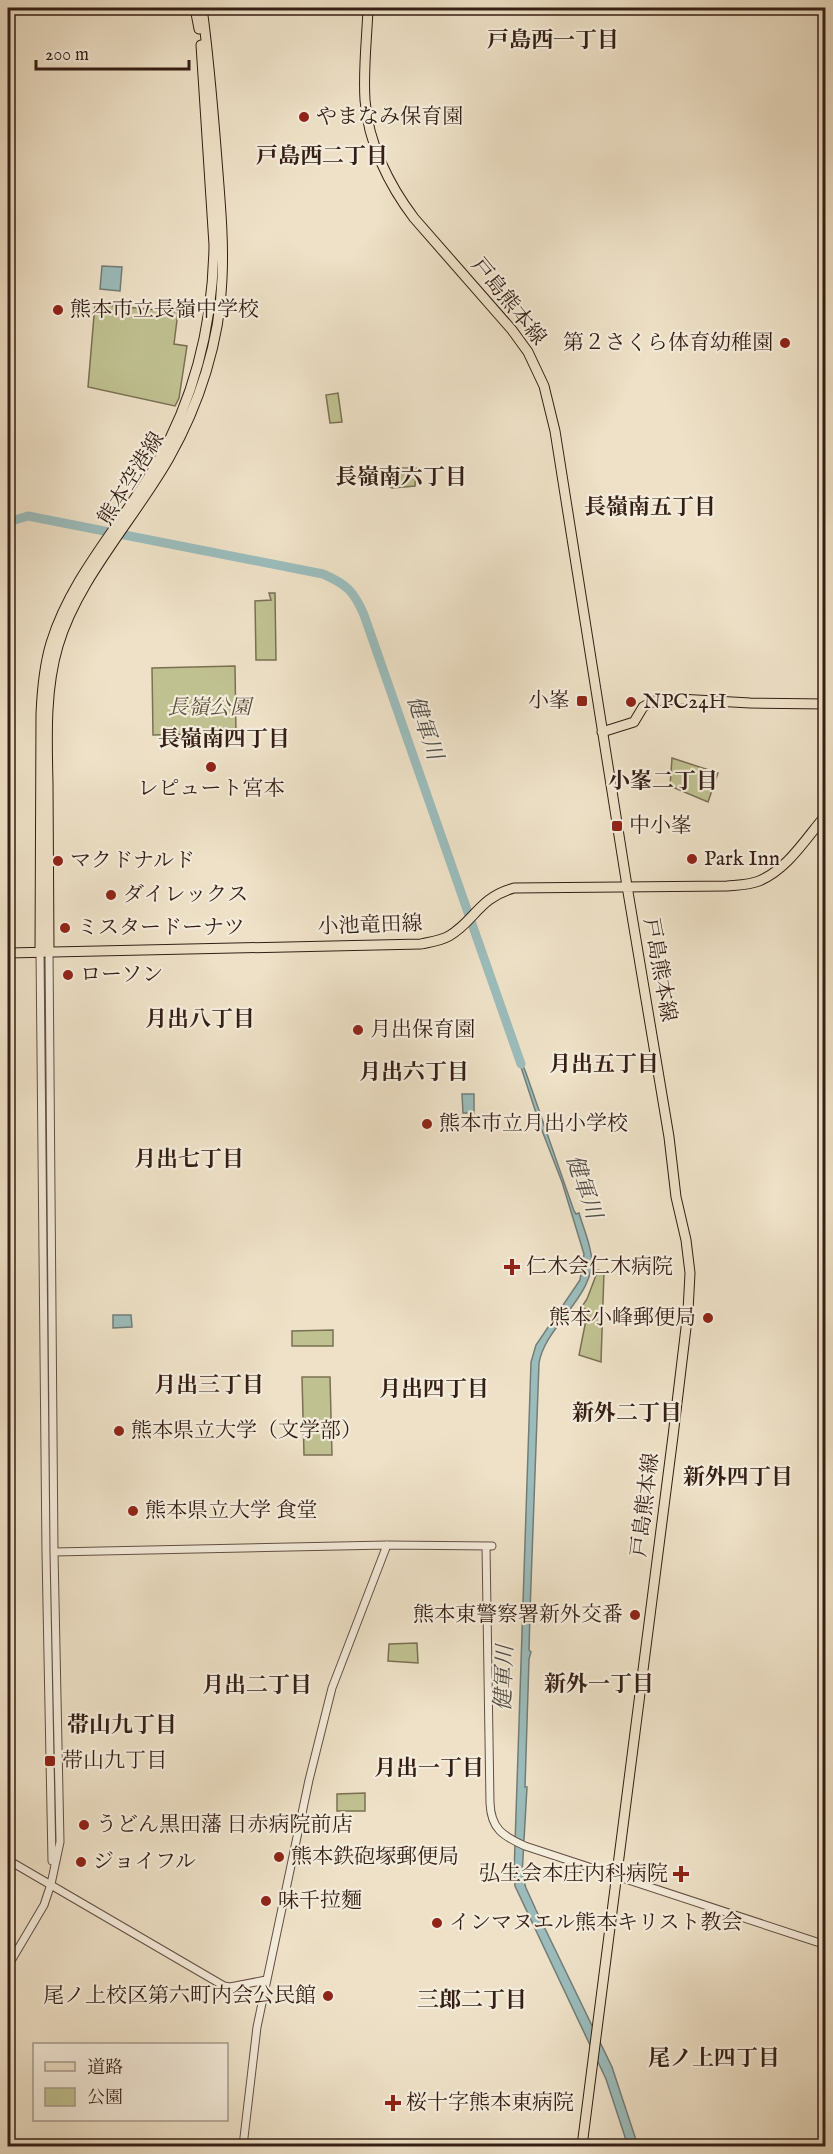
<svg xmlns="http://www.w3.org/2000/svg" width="833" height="2154" font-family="'IM FELL English','Noto Serif JP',serif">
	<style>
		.green { fill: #c0c191; stroke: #7a7053; stroke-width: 1.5 }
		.water { fill: #9bbcbb; stroke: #727d79; stroke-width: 1.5 }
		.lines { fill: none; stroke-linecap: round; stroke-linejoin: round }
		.river { stroke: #9bbcbb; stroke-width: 9 }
		.minor-casing { stroke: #624f42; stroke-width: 9 }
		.major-casing { stroke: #341e15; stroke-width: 11 }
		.minor { stroke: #f4ecdb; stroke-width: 7 }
		.major { stroke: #eee1c7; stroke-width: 9 }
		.poi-dot { fill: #8f2418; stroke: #f4ecdb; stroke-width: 2 }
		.labels { text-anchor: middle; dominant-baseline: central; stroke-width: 4.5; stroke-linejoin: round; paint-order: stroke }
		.poi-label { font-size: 21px; fill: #341e15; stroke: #f4ecdb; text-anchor: start }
		.street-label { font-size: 21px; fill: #341e15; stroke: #f4ecdb }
		.park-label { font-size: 21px; font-style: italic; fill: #5e4f3a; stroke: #f4ecdb }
		.neighbourhood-label { font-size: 22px; font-weight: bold; fill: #341e15; stroke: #f4ecdb }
		.water-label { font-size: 22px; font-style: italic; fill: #534d47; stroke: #f4ecdb }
	</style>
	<rect width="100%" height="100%" fill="#eee1c7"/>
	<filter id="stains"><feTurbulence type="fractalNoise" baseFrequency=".00333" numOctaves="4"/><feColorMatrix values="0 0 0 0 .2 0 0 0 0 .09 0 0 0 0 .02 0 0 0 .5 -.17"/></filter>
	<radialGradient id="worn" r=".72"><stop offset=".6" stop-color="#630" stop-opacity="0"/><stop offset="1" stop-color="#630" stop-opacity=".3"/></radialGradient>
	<!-- green -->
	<path class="green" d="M 95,304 L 178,312 L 174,344 L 187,346 L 179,398 L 175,406 L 88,387 Z
		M 338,393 L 342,422 L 330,423 L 326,395 Z
		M 380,468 L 416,468 L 415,486 L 392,488 L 382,483 Z
		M 269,593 L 275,593 L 276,660 L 256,660 L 255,601 L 271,600 Z
		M 235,666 L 236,733 L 153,735 L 152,668 Z
		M 672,758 L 718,773 L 708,802 L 670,786 Z
		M 598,1270 L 604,1272 L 601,1362 L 579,1355 L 588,1310 L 581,1308 L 587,1299 Z
		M 333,1330 L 333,1346 L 292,1346 L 292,1331 Z
		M 302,1377 L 330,1377 L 332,1455 L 304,1455 Z
		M 417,1643 L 418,1663 L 388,1661 L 389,1644 Z
		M 365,1793 L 365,1811 L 337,1811 L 337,1794 Z"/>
	<!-- water -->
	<path class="water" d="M 102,266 L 122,267 L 120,291 L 100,289 Z
		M 513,1041 L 526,1073 L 574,1211 L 576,1214 L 579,1213 C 583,1227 589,1240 591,1254 C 598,1295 545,1325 539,1363 L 530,1611 L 529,1650 L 531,1652 L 529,1659 L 525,1787 L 527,1787 L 522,1875 L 526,1888 L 536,1910 L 612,2067 L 638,2146 L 628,2146 L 606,2079 L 515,1886 L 514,1874 L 531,1362 L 536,1345 L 580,1280 L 584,1254 L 562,1182 L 541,1128 L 517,1055 L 514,1053 L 511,1042 Z
		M 462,1094 L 474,1094 L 474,1113 L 463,1113 Z
		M 113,1315 L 131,1315 L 132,1327 L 113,1328 Z"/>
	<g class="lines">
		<!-- river -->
		<path class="river" d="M 8,522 L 28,516 L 323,574 C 346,584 354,591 364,615 L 521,1064"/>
		<defs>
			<path id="minor" d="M 40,952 L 46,1553 L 52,1861
				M 486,1546 L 490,1803 C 491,1829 503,1836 525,1846 L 826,1945
				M 54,1552 L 387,1545 L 492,1546
				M 8,1860 L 224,1986 L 230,1987 L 266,1980
				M 8,1966 L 44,1905 L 51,1884 L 60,1842 L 54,1552 L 49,952
				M 243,2146 L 257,2027 L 309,1780 L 332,1688 L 387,1545"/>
			<path id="major" d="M 195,8 L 199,29
				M 368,8 C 367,38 363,69 365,100 C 368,143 389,185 414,218 L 512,330 L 528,352 L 544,386 L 555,431 L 627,886 L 669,1137 L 676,1197 L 686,1240 L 690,1273 L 688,1311 L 673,1436 L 582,2146
				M 602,732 L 634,722 L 643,707 L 654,701 L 679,699 L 750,703 L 826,704
				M 40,952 L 41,714 C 42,690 44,666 51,643 C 72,575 123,523 157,463 C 196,395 213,322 214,245 L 201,45
				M 49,952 C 49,896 48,840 48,784 C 47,738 45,690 58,646 C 77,580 135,518 169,458 C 199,405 220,341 222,279 C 224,240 220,200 217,160 C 213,109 209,58 202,8
				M 8,953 L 421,944 C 430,942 440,941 449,936 C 475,921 478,898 514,888 L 727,886 C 737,885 749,885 759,881 C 788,869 806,838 826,815"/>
		</defs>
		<!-- minor casing -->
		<use href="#minor" class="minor-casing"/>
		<!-- major casing -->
		<use href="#major" class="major-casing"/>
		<!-- minor -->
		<use href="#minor" class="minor"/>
		<!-- major -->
		<use href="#major" class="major"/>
	</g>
	<!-- markers -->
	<g class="poi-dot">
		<circle cx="304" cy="117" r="6"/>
		<circle cx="58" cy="310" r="6"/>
		<circle cx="785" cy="343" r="6"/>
		<rect x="576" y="695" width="12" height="12" rx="3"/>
		<circle cx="631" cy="702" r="6"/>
		<circle cx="211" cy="767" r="6"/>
		<rect x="611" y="820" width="12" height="12" rx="3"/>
		<circle cx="692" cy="859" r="6"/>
		<circle cx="58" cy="861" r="6"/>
		<circle cx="111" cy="895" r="6"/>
		<circle cx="65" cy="928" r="6"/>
		<circle cx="68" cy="975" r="6"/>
		<circle cx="358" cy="1030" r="6"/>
		<circle cx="427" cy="1124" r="6"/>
		<path d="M509 1258h6v6h6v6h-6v6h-6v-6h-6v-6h6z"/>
		<circle cx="708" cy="1318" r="6"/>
		<circle cx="119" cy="1431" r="6"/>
		<circle cx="133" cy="1511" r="6"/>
		<circle cx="635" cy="1615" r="6"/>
		<rect x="44" y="1755" width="12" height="12" rx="3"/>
		<circle cx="84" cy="1825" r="6"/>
		<circle cx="279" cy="1857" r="6"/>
		<circle cx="81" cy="1862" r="6"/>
		<path d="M678 1865h6v6h6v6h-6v6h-6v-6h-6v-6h6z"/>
		<circle cx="266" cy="1901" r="6"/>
		<circle cx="437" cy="1923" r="6"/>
		<circle cx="328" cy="1996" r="6"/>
		<path d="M390 2094h6v6h6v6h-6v6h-6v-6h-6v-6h6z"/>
	</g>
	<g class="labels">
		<!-- poi labels -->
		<g class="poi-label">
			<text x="316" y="117">やまなみ保育園</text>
			<text x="70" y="310">熊本市立長嶺中学校</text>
			<text x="773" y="343" text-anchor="end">第２さくら体育幼稚園</text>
			<text x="570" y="701" text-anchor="end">小峯</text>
			<text x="643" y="702">NPC24H</text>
			<text x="211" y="789" text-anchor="middle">レピュート宮本</text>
			<text x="629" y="826">中小峯</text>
			<text x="704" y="859">Park Inn</text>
			<text x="70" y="861">マクドナルド</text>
			<text x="123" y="895">ダイレックス</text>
			<text x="77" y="928">ミスタードーナツ</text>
			<text x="80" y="975">ローソン</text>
			<text x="370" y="1030">月出保育園</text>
			<text x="439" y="1124">熊本市立月出小学校</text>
			<text x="526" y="1267">仁木会仁木病院</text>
			<text x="696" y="1318" text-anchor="end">熊本小峰郵便局</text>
			<text x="131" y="1431">熊本県立大学（文学部）</text>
			<text x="145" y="1511">熊本県立大学 食堂</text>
			<text x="623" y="1615" text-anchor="end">熊本東警察署新外交番</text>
			<text x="62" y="1761">帯山九丁目</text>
			<text x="96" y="1825">うどん黒田藩 日赤病院前店</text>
			<text x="291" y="1857">熊本鉄砲塚郵便局</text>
			<text x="93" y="1862">ジョイフル</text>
			<text x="668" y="1874" text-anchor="end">弘生会本庄内科病院</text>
			<text x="278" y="1901">味千拉麵</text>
			<text x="449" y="1923">インマヌエル熊本キリスト教会</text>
			<text x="316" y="1996" text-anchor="end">尾ノ上校区第六町内会公民館</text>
			<text x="406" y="2103">桜十字熊本東病院</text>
		</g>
		<!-- street labels -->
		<g class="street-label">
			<text transform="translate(508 302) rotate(51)">戸島熊本線</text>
			<text transform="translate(132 479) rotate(-58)">熊本空港線</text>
			<text transform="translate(370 926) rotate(-2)">小池竜田線</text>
			<text transform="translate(659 970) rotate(80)">戸島熊本線</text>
			<text transform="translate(646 1505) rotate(-83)">戸島熊本線</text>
		</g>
		<!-- park labels -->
		<g class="park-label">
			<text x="209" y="708">長嶺公園</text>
		</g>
		<!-- neighbourhood labels -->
		<g class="neighbourhood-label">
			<text x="553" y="41">戸島西一丁目</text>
			<text x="322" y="157">戸島西二丁目</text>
			<text x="401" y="478">長嶺南六丁目</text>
			<text x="650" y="508">長嶺南五丁目</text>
			<text x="224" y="740">長嶺南四丁目</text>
			<text x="663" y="782">小峯二丁目</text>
			<text x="200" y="1020">月出八丁目</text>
			<text x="604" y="1065">月出五丁目</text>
			<text x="414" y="1073">月出六丁目</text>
			<text x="189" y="1160">月出七丁目</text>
			<text x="209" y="1386">月出三丁目</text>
			<text x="434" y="1390">月出四丁目</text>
			<text x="627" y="1414">新外二丁目</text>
			<text x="738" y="1478">新外四丁目</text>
			<text x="599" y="1685">新外一丁目</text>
			<text x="257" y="1686">月出二丁目</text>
			<text x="122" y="1726">帯山九丁目</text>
			<text x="429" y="1769">月出一丁目</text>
			<text x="472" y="2001">三郎二丁目</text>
			<text x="714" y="2059">尾ノ上四丁目</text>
		</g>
		<!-- water labels -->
		<g class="water-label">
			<text transform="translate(424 728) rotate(71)">健軍川</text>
			<text transform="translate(583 1187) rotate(71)">健軍川</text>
			<text transform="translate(505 1678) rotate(-88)">健軍川</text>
		</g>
	</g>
	<!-- margin -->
	<rect width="833" height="2154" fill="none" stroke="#eee1c7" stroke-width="30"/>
	<rect x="9" y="9" width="815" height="2136" fill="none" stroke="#341e15" stroke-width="3"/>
	<rect x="15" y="15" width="803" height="2124" fill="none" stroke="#341e15" stroke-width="1.5"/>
	<!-- legend -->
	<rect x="33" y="2043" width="195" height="78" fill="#f4ecdb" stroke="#a79a8c" stroke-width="1.5"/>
	<rect x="45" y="2062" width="30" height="9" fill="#eee1c7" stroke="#a79a8c" stroke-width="1.5"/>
	<text x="87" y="2073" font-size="18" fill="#341e15">道路</text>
	<rect x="45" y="2088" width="30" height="18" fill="#c0c191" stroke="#a79a8c" stroke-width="1.5"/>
	<text x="87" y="2103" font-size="18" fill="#341e15">公園</text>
	<!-- scale -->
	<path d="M36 60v9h153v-9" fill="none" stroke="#341e15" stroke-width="3"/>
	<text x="45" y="60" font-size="18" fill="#341e15" stroke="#f4ecdb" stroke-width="4.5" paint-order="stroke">200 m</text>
	<rect width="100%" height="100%" filter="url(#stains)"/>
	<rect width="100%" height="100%" fill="url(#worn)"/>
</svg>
